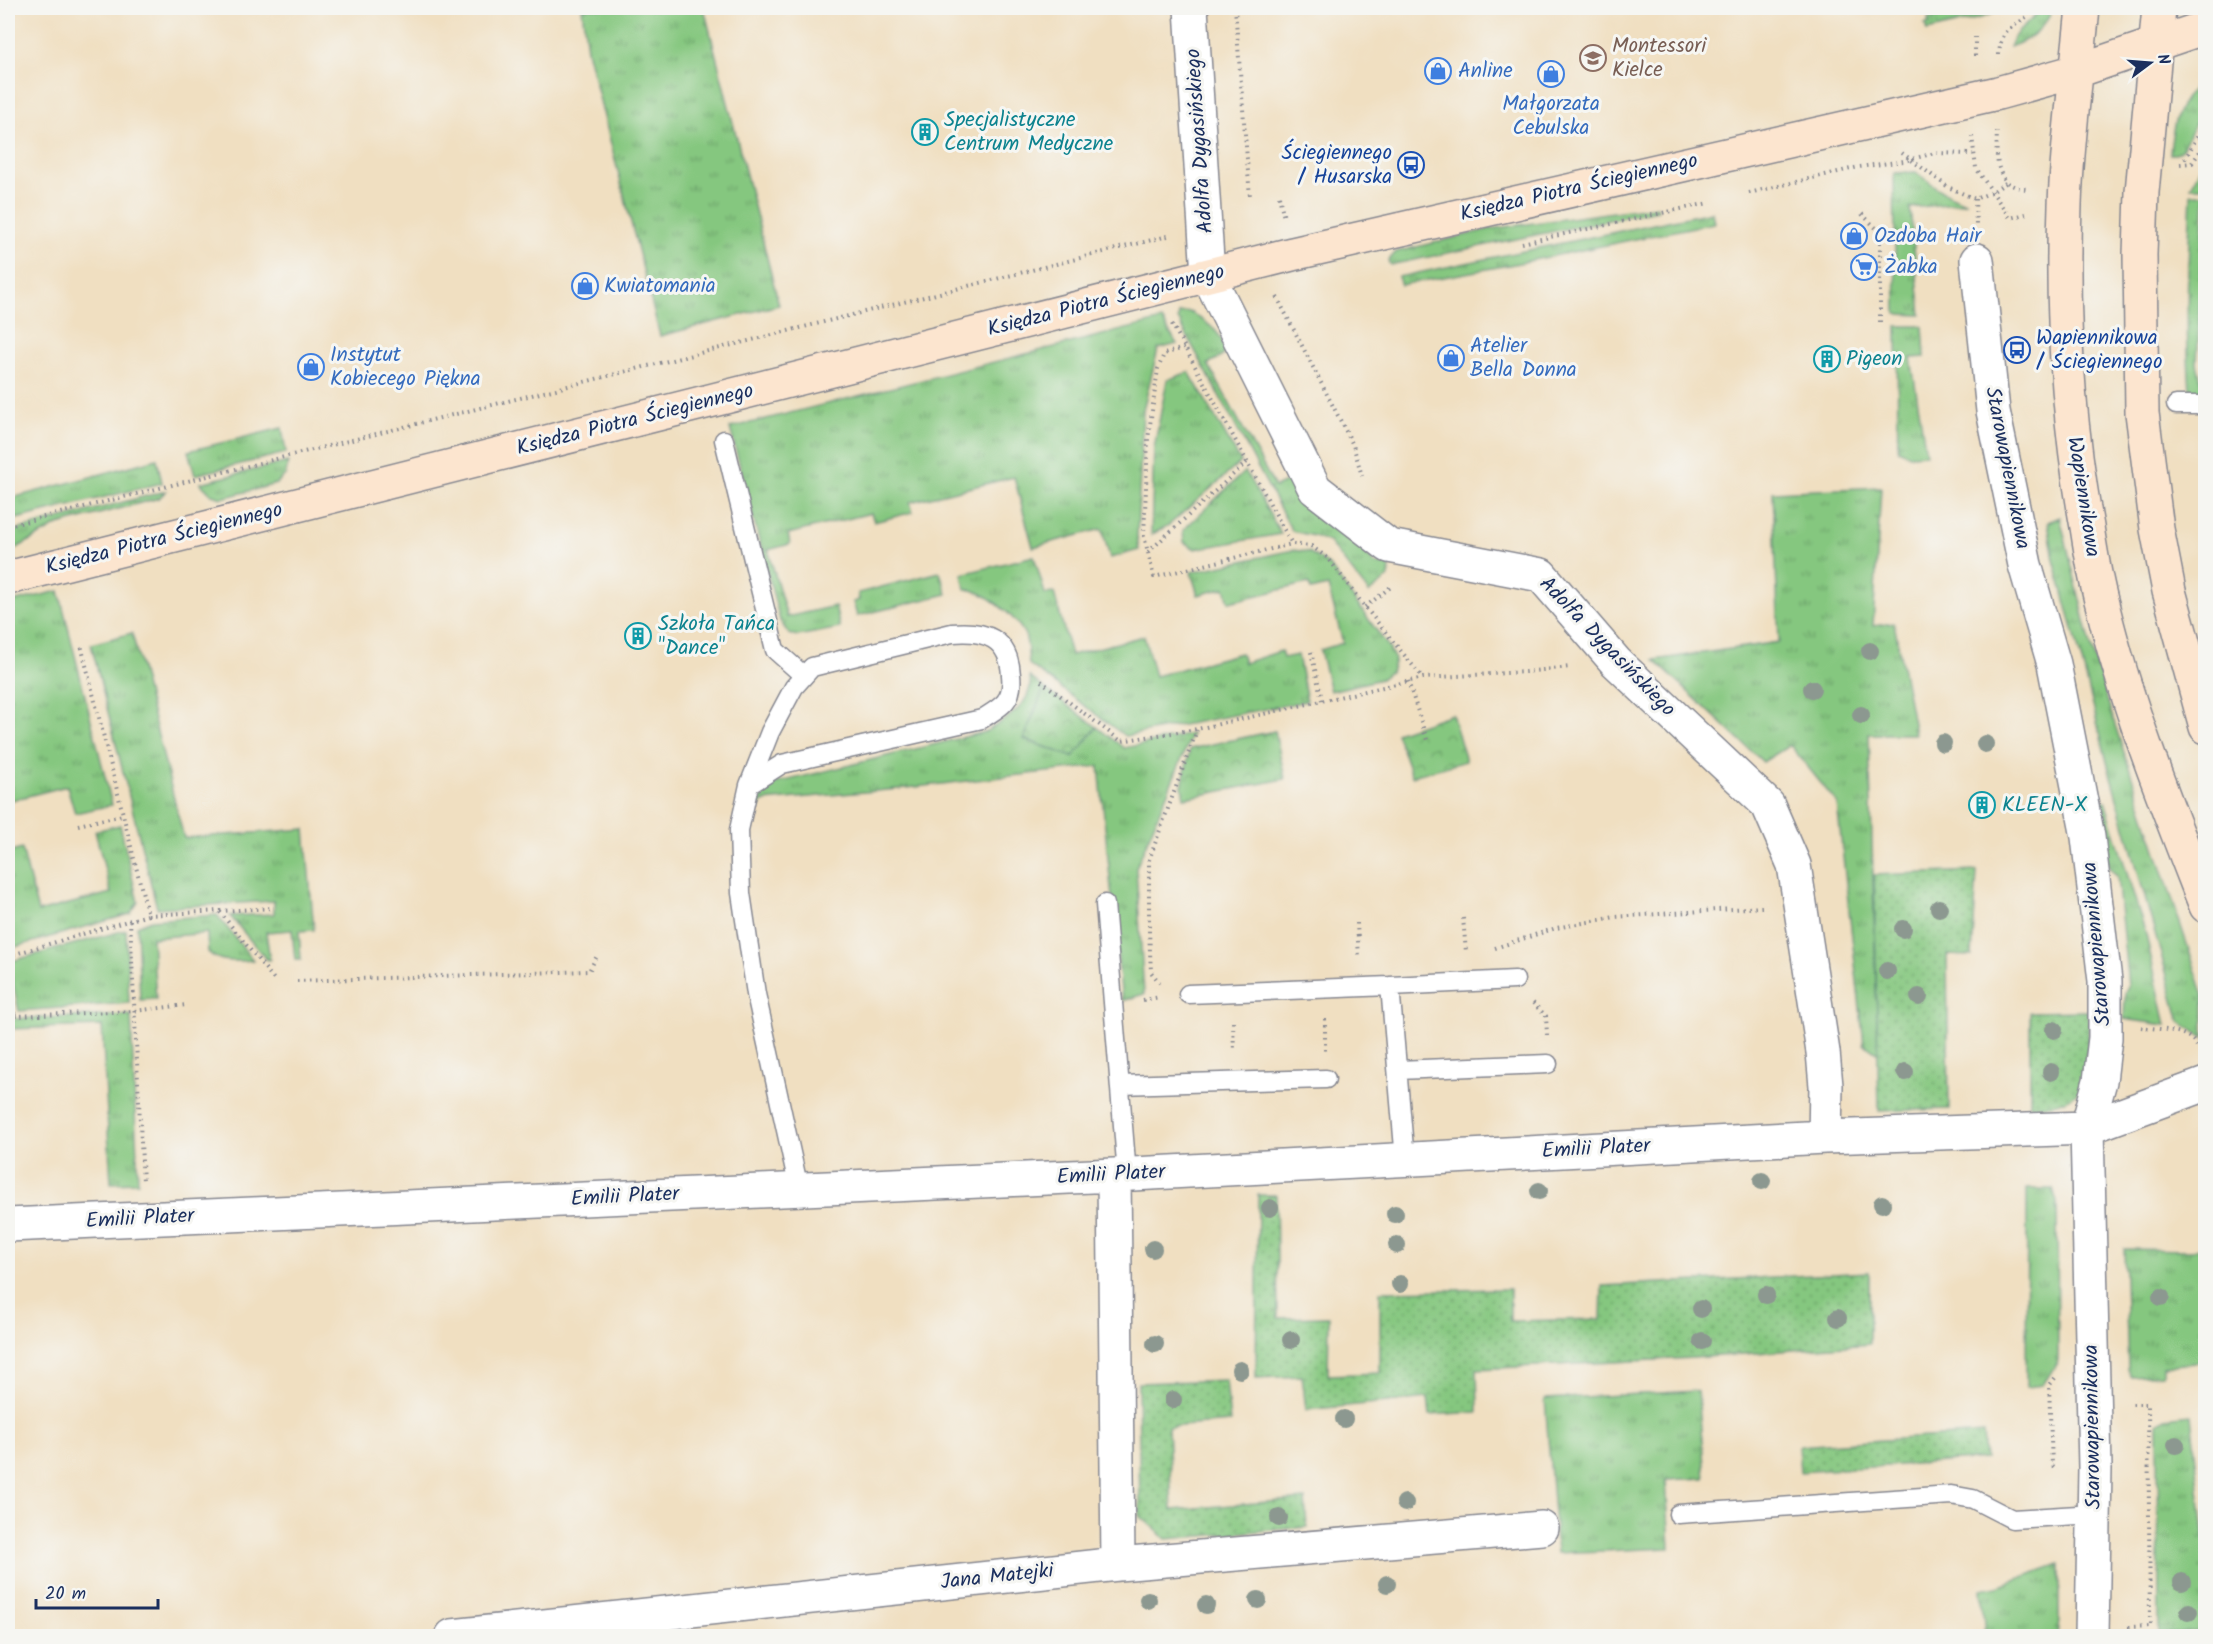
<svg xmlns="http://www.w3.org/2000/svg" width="2213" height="1644" font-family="Kalam,sans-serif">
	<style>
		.grass { fill: url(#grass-tufts); stroke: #507b6e; stroke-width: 1.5 }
		.park { fill: url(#park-crowns); stroke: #507b6e; stroke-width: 1.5 }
		.garden { fill: url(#garden-dots); stroke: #507b6e; stroke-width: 1.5 }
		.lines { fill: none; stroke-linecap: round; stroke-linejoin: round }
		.lane-casing { stroke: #868790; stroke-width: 21 }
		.street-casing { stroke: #868790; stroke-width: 36 }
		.secondary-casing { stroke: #868790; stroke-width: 36 }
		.path { stroke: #868790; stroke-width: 4; stroke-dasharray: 1.5 4.5; stroke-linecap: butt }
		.lane { stroke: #fff; stroke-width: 18 }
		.street { stroke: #fff; stroke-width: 33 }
		.secondary { stroke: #fce5cf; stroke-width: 33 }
		.tree { fill: #8c9890 }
		.labels { text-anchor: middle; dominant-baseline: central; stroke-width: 6; stroke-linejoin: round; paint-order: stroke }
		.education-label { font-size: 21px; fill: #785e54; stroke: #f6f6f2; text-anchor: start }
		.shop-label { font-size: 21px; fill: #366cbe; stroke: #f6f6f2; text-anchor: start }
		.culture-label { font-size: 21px; fill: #0d838f; stroke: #f6f6f2; text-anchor: start }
		.street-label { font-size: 21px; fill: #1b2f5e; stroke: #f6f6f2 }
		.transit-label { font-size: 21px; fill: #164399; stroke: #f6f6f2; text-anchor: end }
	</style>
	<defs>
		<pattern id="grass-tufts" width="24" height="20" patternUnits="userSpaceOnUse" patternTransform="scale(1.5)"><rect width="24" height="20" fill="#85c77f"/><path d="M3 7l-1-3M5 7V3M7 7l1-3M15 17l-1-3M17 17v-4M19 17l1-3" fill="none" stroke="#6ca26b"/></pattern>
		<pattern id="park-crowns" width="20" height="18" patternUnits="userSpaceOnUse" patternTransform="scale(1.5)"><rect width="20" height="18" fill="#85c77f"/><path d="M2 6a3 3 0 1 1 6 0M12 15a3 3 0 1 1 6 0" fill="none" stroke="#6ca26b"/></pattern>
		<pattern id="garden-dots" width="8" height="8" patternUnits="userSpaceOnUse" patternTransform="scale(1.5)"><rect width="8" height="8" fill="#85c77f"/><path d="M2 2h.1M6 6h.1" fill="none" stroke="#6ca26b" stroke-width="1.8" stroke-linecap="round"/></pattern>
	</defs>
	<rect width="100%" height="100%" fill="#f6f6f2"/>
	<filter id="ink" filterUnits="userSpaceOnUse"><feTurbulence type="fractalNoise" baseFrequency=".0167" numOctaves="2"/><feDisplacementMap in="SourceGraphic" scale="12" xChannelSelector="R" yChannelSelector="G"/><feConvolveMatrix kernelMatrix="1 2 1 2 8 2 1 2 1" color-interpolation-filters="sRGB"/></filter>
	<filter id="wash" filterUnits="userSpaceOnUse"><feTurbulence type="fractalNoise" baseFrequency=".008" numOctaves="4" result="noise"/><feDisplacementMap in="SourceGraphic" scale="24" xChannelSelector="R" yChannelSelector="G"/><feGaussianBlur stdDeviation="1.35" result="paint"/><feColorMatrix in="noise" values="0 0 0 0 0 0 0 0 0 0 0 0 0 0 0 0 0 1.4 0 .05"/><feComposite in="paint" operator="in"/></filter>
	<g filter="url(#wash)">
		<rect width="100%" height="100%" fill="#f0dfc1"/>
		<!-- grass -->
		<path class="grass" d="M 582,8 L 704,8 L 779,305 L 660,336 L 587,50 Z
			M 1994,8 L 2006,8 L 1984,17 L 1927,31 L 1925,24 L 1929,23 L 1928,19 L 1959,11 L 1969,15 Z
			M 2041,8 L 2053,8 C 2045,28 2029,41 2009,47 C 2014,30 2032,23 2041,8 Z
			M 2205,74 L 2205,108 L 2191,131 L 2182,149 L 2176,154 L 2170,154 C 2173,115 2179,103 2205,74 Z
			M 2205,157 L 2205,187 L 2191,187 Z
			M 1916,172 L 1943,192 L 1965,202 L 1910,208 L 1921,315 L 1896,314 L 1894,173 Z
			M 2191,194 L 2205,194 L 2197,364 L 2204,392 L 2190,391 C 2185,325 2188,260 2191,194 Z
			M 1657,206 L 1658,210 L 1390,265 L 1388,261 L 1396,252 L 1490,229 Z
			M 1712,212 L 1714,223 L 1509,265 L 1401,285 L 1398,277 Z
			M 1190,312 C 1207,323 1226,333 1224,355 L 1208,364 L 1275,487 L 1292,479 L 1301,478 L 1375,564 L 1390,566 L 1389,577 L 1369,593 L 1329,542 L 1314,536 L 1292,531 L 1178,319 L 1179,313 Z
			M 1162,320 L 1177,344 L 1158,349 L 1143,410 L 1137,537 L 1139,550 L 1110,558 L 1102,529 L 1033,547 L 1014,477 L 910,502 L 913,512 L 874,522 L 871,513 L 788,534 L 790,544 L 768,550 L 787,617 L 835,606 L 840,628 L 798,636 L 789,634 L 780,621 L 730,428 Z
			M 1897,326 L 1923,326 L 1925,357 L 1911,358 L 1926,454 L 1910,455 L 1898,450 Z
			M 1189,372 L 1241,462 L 1169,525 L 1151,535 L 1154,448 L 1167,380 Z
			M 282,428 L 286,453 L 195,475 L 188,451 Z
			M 157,459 L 162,483 L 8,521 L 8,499 Z
			M 288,462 L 286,474 L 276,484 L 222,498 L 212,495 L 200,483 Z
			M 1245,471 L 1281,534 L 1195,549 L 1184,542 L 1183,530 Z
			M 1881,487 L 1873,626 L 1894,623 L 1915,734 L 1869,734 L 1878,1054 L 1864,1044 L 1837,803 L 1790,745 L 1763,762 L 1654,660 L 1779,642 L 1773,492 Z
			M 166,491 L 159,498 L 58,525 L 8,553 L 8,532 Z
			M 2060,517 L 2091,646 L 2115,725 L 2204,996 L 2204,1038 L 2180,1022 L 2108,766 L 2081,658 L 2054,560 L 2048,522 Z
			M 1293,550 L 1309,552 L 1329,565 L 1388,646 L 1395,660 L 1391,671 L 1381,679 L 1330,691 L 1320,650 L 1343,643 L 1328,586 L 1311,590 L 1309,583 L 1229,602 L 1225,588 L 1198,595 L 1191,572 Z
			M 1034,556 L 1045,594 L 1054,593 L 1071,655 L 1144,636 L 1155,676 L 1241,653 L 1244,663 L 1281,651 L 1283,658 L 1298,655 L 1307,701 L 1125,736 L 1029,664 C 1028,655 1028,644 1025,635 C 1016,617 985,590 965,589 L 962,574 Z
			M 940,572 L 947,594 L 857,616 L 853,602 L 859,600 L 858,593 Z
			M 59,591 L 112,805 L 75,813 L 67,786 L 8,801 L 8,603 Z
			M 132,633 L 184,838 L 305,829 L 314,930 L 299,931 L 301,960 L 295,960 L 292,930 L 266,932 L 270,960 L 266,959 L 230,916 L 274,914 L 274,901 L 157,908 L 91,644 Z
			M 1030,677 L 1044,688 L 1024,739 L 1073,757 L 1097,727 L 1124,748 L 1192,734 L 1136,868 L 1144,994 L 1122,1001 L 1099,766 L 898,789 L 764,801 L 758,808 L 756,788 L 985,732 C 1005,720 1034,704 1030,677 Z
			M 2097,799 L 2105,801 L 2146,935 L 2166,1025 L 2124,1019 L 2125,992 L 2128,986 L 2117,876 L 2109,867 Z
			M 120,825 L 138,902 L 130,914 L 8,949 L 8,839 L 11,852 L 22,849 L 38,912 L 111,893 L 95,831 Z
			M 217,915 L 253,960 C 237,961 220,964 208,952 L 207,933 L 152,938 L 156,999 L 140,1000 L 137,926 L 151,920 Z
			M 126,930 L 129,1003 L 19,1011 L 8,962 Z
			M 131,1015 L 138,1182 L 111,1183 L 102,1026 L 8,1029 L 8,1019 Z
			M 2027,1189 L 2053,1189 L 2057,1202 L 2058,1361 L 2043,1385 L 2026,1387 Z
			M 2205,1246 L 2205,1362 L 2163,1366 L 2163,1374 L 2131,1376 L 2128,1369 L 2124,1249 L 2192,1250 Z
			M 1698,1391 L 1705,1478 L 1666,1480 L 1670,1548 L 1557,1553 L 1545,1399 Z
			M 2191,1415 L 2205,1543 L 2205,1631 L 2159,1634 L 2158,1423 L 2165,1418 Z
			M 2059,1564 L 2059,1620 L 2057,1636 L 1985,1636 L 1981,1589 L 1998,1586 Z"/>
		<!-- park -->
		<path class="park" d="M 1044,688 L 1097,727 L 1073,757 L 1024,739 Z
			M 1452,714 L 1466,761 L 1412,776 L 1396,733 Z
			M 1275,731 L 1285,779 L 1184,798 L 1182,786 L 1190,749 Z"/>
		<!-- garden -->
		<path class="garden" d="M 1977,871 L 1972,956 L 1947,955 L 1949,1109 L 1879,1111 L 1874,875 Z
			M 2089,1011 L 2088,1046 L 2081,1090 C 2063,1104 2052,1105 2030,1106 L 2030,1012 Z
			M 1258,1195 L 1276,1195 L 1278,1318 L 1329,1317 L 1328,1375 L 1380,1373 L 1380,1291 L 1510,1289 L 1510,1321 L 1601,1319 L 1602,1286 L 1869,1272 L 1869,1344 L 1693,1358 L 1477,1369 L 1478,1412 L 1430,1415 L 1428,1398 L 1306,1410 L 1302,1376 L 1256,1378 Z
			M 1226,1380 L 1230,1422 L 1168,1427 L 1172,1510 L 1305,1499 L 1307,1527 L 1166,1539 L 1140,1516 L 1138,1383 Z
			M 1983,1433 L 1985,1459 L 1800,1472 L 1798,1446 Z"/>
	</g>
	<g filter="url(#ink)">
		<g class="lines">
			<defs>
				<path id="lane" d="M 2176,405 L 2206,405
					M 724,440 L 775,650 L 804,676
					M 749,785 L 770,732 L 794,687 L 812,667 L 952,633 C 985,630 1009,638 1011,675 C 1012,684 1011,695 1005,702 C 999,709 989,714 982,719 L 782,764 L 749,785 L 739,830 L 741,893 L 756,994 L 799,1189
					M 1105,904 L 1127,1175
					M 1188,994 L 1390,986
					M 1398,1070 L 1548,1064
					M 1120,1085 L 1326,1079
					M 1405,1160 L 1390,986 L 1515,980
					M 1678,1514 L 1951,1495 L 1973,1499 L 2012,1519 L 2094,1514"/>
				<path id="street" d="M 1191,8 L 1208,275 L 1315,489 L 1389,546 L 1541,575 L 1616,662 L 1768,805 L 1794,865 L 1823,1052 L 1826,1086 L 1825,1137
					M 1977,260 L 1993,411 L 2025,565 L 2054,664 L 2088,837 L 2105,981 L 2105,1038 L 2100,1081 L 2087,1128 L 2095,1468 L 2092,1636
					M 1114,1175 L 1118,1564
					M 8,1225 L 1114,1175 L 1825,1137 L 2087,1128 L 2206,1084
					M 452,1636 L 1118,1564 L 1542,1528"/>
				<path id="secondary" d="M 2083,8 C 2077,73 2067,139 2065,205 C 2061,313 2068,421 2087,527 C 2091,553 2095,579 2102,604 C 2127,707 2167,807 2206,906
					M 2159,8 L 2142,192 L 2140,255 L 2142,413 L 2157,529 L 2169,591 L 2206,727
					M 8,578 L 1292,254 L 1998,93 L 2077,71 L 2206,27"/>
			</defs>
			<!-- lane casing -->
			<use href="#lane" class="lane-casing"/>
			<!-- street casing -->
			<use href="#street" class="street-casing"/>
			<!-- secondary casing -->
			<use href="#secondary" class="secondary-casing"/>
			<!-- path -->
			<path class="path" d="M 1235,8 L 1250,197
				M 1999,55 C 2001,22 2019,30 2034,8
				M 1975,56 L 1975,37
				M 1997,131 C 1996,157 1994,188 2028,189
				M 1972,136 L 1976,168 L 2010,218 L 2026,214
				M 1902,153 L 1948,187 L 1975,199 L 1992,192 L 2007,182
				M 2185,159 L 2206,121
				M 2180,164 L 2192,163 L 2206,143
				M 1749,193 L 1859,167 L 1904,161 L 1935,153 L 1973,154
				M 1279,196 L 1284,218
				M 1975,199 L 1976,225
				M 1862,214 L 1880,232 L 1880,325
				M 1522,243 L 1709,203
				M 1277,297 L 1353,445 L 1362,476
				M 1172,324 L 1292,544
				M 1184,348 L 1164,354 L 1158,369 L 1148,439 L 1144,536 L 1154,577 L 1292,544 L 1311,546 L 1328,558 L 1365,607 L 1423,678
				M 8,526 L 1168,236
				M 1148,552 L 1247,462
				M 1365,607 L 1392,586
				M 1311,652 L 1322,700
				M 1041,681 L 1121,741 L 1197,729 L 1423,678 L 1525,672 L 1570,667
				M 1408,681 L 1428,743
				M 78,825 L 123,815
				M 220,912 L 276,982
				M 148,915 L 274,908
				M 1463,918 L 1466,952
				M 130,920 L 143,1182
				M 1357,923 L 1359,958
				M 1495,948 L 1556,928 L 1615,917 L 1762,907
				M 8,956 L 148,915 L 81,645
				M 297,981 L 589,971 L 598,954
				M 1160,983 L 1151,972 L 1149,931 L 1149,860 L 1197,730
				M 8,989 L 15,1016 L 8,1017
				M 1143,1000 L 1160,997
				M 1533,1003 L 1546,1016 L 1547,1035
				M 15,1016 L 134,1011 L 186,1005
				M 1325,1019 L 1325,1051
				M 1233,1022 L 1234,1051
				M 2141,1027 C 2160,1030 2191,1028 2198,1049
				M 2055,1378 L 2049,1386 L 2052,1465 L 2056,1469
				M 2128,1627 L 2150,1626 L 2148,1404 L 2130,1404"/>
			<!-- lane -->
			<use href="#lane" class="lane"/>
			<!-- street -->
			<use href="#street" class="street"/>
			<!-- secondary -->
			<use href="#secondary" class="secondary"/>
		</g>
		<!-- trees -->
		<g class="tree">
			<circle cx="1870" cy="651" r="9"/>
			<circle cx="1812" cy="689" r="9"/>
			<circle cx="1861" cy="715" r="9"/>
			<circle cx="1943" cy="743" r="9"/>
			<circle cx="1985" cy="744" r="9"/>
			<circle cx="1939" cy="908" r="9"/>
			<circle cx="1903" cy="929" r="9"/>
			<circle cx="1887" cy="971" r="9"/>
			<circle cx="1919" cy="997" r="9"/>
			<circle cx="2054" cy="1030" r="9"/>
			<circle cx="1905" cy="1072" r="9"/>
			<circle cx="2051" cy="1072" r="9"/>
			<circle cx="1762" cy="1181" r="9"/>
			<circle cx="1539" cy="1191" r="9"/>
			<circle cx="1882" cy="1204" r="9"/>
			<circle cx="1270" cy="1208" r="9"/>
			<circle cx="1395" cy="1214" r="9"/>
			<circle cx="1397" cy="1245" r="9"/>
			<circle cx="1153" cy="1249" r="9"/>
			<circle cx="1400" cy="1284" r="9"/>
			<circle cx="1766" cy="1295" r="9"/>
			<circle cx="2161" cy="1297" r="9"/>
			<circle cx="1701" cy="1309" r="9"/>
			<circle cx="1838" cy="1318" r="9"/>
			<circle cx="1291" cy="1340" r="9"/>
			<circle cx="1702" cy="1341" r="9"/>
			<circle cx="1155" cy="1344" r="9"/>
			<circle cx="1240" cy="1370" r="9"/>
			<circle cx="1173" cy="1400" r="9"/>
			<circle cx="1344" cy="1419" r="9"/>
			<circle cx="2176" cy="1445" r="9"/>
			<circle cx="1405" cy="1503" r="9"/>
			<circle cx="1279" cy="1518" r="9"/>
			<circle cx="2182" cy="1582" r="9"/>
			<circle cx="1387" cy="1584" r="9"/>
			<circle cx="1148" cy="1600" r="9"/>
			<circle cx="1258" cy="1600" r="9"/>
			<circle cx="1206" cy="1605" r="9"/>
			<circle cx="2189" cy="1612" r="9"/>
		</g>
	</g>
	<!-- icons -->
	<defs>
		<symbol id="school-ring" viewBox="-11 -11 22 22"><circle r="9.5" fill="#f6f6f2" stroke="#8d6e63" stroke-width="1.5"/><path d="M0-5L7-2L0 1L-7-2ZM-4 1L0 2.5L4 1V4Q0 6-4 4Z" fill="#8d6e63"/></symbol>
		<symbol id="shop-ring" viewBox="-11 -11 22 22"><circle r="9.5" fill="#f6f6f2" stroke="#3f7fe0" stroke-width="1.5"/><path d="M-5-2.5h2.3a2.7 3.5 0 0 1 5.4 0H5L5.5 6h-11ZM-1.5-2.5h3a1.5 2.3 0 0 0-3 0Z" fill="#3f7fe0"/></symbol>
		<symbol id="building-ring" viewBox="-11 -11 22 22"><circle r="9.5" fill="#f6f6f2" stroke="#0f9aa8" stroke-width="1.5"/><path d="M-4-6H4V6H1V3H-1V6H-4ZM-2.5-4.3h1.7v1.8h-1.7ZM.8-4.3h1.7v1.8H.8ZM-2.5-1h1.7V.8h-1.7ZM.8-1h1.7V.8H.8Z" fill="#0f9aa8"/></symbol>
		<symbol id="bus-ring" viewBox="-11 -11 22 22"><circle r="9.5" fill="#f6f6f2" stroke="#1a4fb4" stroke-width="1.5"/><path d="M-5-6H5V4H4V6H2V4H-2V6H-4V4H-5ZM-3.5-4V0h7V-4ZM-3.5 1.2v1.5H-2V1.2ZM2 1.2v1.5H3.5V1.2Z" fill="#1a4fb4"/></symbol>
		<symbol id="supermarket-ring" viewBox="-11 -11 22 22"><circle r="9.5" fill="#f6f6f2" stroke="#3f7fe0" stroke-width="1.5"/><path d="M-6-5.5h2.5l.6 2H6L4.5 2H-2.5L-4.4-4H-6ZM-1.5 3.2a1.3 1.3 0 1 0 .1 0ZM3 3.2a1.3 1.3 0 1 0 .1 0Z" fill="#3f7fe0"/></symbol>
	</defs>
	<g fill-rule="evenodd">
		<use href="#school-ring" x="1578" y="43" width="30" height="30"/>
		<use href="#shop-ring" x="1423" y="56" width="30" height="30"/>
		<use href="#shop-ring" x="1536" y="59" width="30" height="30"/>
		<use href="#building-ring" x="910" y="117" width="30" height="30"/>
		<use href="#bus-ring" x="1396" y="150" width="30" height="30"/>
		<use href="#shop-ring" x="1839" y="221" width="30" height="30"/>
		<use href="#supermarket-ring" x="1849" y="252" width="30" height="30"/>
		<use href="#shop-ring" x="570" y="271" width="30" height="30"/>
		<use href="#bus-ring" x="2002" y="335" width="30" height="30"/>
		<use href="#shop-ring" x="1436" y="343" width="30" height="30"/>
		<use href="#building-ring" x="1812" y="344" width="30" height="30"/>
		<use href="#shop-ring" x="296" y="352" width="30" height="30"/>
		<use href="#building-ring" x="623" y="621" width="30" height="30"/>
		<use href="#building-ring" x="1967" y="790" width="30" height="30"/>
	</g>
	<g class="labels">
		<!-- education labels -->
		<g class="education-label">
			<text x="1612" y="46">Montessori<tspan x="1612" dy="24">Kielce</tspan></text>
		</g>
		<!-- shop labels -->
		<g class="shop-label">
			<text x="1458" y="71">Anline</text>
			<text x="1551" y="104" text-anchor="middle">Małgorzata<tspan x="1551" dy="24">Cebulska</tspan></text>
			<text x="1874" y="236">Ozdoba Hair</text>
			<text x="1884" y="267">Żabka</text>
			<text x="604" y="286">Kwiatomania</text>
			<text x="1470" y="346">Atelier<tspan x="1470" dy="24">Bella Donna</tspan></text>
			<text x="330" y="355">Instytut<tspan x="330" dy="24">Kobiecego Piękna</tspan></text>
		</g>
		<!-- culture labels -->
		<g class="culture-label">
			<text x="944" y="120">Specjalistyczne<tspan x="944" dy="24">Centrum Medyczne</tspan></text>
			<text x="1846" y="359">Pigeon</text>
			<text x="658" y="624">Szkoła Tańca<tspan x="658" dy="24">"Dance"</tspan></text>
			<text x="2002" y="805">KLEEN-X</text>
		</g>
		<!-- street labels -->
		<g class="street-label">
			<text transform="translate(1200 141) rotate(-94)">Adolfa Dygasińskiego</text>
			<text transform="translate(1579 188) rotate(-13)">Księdza Piotra Ściegiennego</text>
			<text transform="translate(1106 301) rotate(-14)">Księdza Piotra Ściegiennego</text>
			<text transform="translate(635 420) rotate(-14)">Księdza Piotra Ściegiennego</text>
			<text transform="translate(2007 468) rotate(79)">Starowapiennikowa</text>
			<text transform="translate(2083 497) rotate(81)">Wapiennikowa</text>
			<text transform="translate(164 539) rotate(-14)">Księdza Piotra Ściegiennego</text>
			<text transform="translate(1607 647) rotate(46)">Adolfa Dygasińskiego</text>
			<text transform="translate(2097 944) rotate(-95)">Starowapiennikowa</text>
			<text transform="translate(1596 1149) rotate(-3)">Emilii Plater</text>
			<text transform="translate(1111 1175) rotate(-3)">Emilii Plater</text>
			<text transform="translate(625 1197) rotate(-3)">Emilii Plater</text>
			<text transform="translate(140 1219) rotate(-3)">Emilii Plater</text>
			<text transform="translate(2093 1427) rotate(-91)">Starowapiennikowa</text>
			<text transform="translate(997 1577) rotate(-6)">Jana Matejki</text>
		</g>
		<!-- transit labels -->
		<g class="transit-label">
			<text x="1392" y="153">Ściegiennego<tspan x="1392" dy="24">/ Husarska</tspan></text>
			<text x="2036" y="338" text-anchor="start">Wapiennikowa<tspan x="2036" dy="24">/ Ściegiennego</tspan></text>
		</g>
	</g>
	<!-- margin -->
	<rect width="2213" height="1644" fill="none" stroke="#f6f6f2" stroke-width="30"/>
	<!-- north arrow -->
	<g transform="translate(2150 63) rotate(74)" stroke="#f6f6f2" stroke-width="4.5" paint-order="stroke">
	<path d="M0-4.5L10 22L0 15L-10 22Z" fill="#1b2f5e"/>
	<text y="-9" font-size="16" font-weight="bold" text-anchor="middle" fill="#1b2f5e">N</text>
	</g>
	<!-- scale -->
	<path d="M36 1599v9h122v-9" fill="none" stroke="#1b2f5e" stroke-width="3"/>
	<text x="45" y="1599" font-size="18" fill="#1b2f5e" stroke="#f6f6f2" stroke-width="4.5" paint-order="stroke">20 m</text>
</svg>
